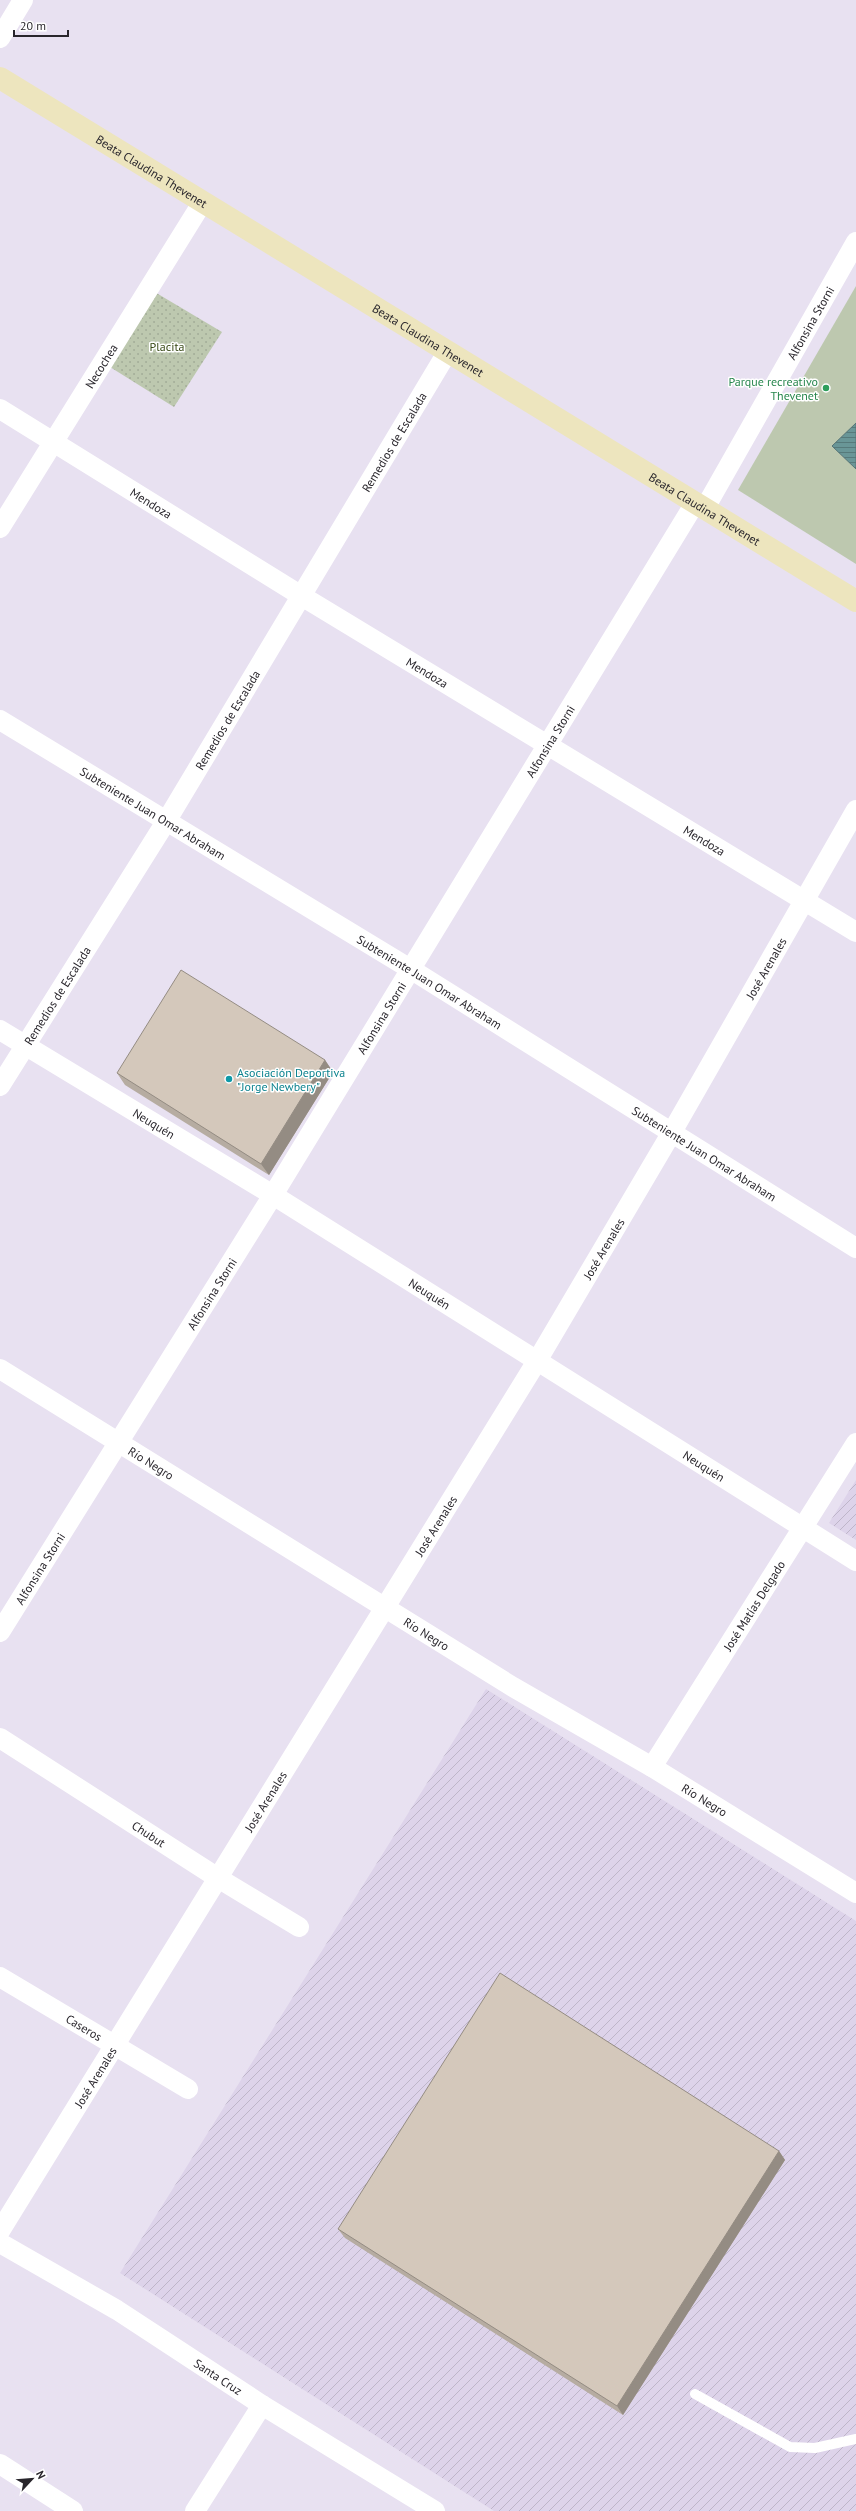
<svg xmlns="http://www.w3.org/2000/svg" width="856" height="2511" font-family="'PT Sans',sans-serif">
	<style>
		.industrial { fill: url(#industrial-furrows) }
		.park { fill: url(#park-dots) }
		.pitch { fill: #bdc8af }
		.water { fill: url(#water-rules); stroke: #567477 }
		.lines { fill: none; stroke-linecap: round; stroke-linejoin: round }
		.service { stroke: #fff; stroke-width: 10 }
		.minor { stroke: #fff; stroke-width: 20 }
		.secondary { stroke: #ede5be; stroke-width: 22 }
		.wall { fill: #b6aca1 }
		.shaded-wall { fill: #948c83 }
		.building { fill: #d4c8bb; stroke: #948c83 }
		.leisure-dot { fill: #2e9e5b; stroke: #fff; stroke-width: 1.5 }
		.culture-dot { fill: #0f9aa8; stroke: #fff; stroke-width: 1.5 }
		.labels { text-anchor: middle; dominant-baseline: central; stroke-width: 3; stroke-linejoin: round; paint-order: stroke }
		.street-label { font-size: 12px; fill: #29262c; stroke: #fff }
		.park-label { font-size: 12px; fill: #384916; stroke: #fff }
		.leisure-label { font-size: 12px; fill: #27864d; stroke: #fff; text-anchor: end }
		.culture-label { font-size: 12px; fill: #0d838f; stroke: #fff; text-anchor: start }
	</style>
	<defs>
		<pattern id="industrial-furrows" width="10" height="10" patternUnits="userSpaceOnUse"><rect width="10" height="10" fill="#ddd3ea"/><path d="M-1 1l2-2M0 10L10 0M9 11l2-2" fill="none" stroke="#beb5c9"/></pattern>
		<pattern id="park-dots" width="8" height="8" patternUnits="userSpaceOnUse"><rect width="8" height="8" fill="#bdc8af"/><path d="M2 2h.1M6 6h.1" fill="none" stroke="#a2ac97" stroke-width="1.8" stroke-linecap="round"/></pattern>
		<pattern id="water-rules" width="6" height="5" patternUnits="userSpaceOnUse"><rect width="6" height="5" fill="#699697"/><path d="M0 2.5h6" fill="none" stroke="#567a7b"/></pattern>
	</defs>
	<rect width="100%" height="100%" fill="#e8e1f1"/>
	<!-- industrial -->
	<path class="industrial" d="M 856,1480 L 856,1540 L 829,1523 Z
		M 486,1689 L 856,1921 L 856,2511 L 494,2511 L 120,2273 Z"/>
	<!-- park -->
	<path class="park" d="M 153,291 L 222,332 L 174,407 L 110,367 Z"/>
	<!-- pitch -->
	<path class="pitch" d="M 856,286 L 856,564 L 738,490 Z"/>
	<!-- water -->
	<path class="water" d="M 856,423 L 856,469 L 832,446 Z"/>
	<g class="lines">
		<!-- service -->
		<path class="service" d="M 695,2394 L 790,2447 L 815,2448 L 856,2439"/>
		<!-- minor -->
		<g class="minor">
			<path d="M 0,38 L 23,0"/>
			<path id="s1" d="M 0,409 L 300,595 L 856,932"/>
			<path id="s2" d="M 705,508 L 856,242"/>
			<path id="s3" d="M 0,528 L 202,203"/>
			<path id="s4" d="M 0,720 L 412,970 L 856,1248"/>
			<path id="s5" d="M 0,1030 L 273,1195 L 856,1561"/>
			<path id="s6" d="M 0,1086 L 167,820 L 448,351"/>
			<path id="s7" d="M 0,1369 L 513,1687 L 652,1767 L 856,1893"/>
			<path id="s8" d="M 0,1632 L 273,1195 L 695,503"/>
			<path id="s9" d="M 0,1738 L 218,1878 L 299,1927"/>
			<path id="s10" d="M 652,1767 L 856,1443"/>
			<path id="s11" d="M 0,1977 L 188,2089"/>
			<path id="s12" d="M 0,2231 L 537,1361 L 672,1132 L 856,810"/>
			<path id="s13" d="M 0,2243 L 117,2310 L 262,2405 L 435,2511"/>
			<path d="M 0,2464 L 73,2511"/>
			<path d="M 195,2511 L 262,2405"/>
		</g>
		<!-- secondary -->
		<path class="secondary" id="s14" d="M 0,78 L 856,601"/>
	</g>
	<!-- wall -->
	<path class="wall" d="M 325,1060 L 333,1072 L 269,1175 L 125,1085 L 117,1073 Z
		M 779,2151 L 785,2160 L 623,2415 L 345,2238 L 338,2229 Z"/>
	<!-- shaded-wall -->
	<path class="shaded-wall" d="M 325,1060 L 333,1072 L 269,1175 L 261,1164 Z
		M 779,2151 L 785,2160 L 623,2415 L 617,2406 Z"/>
	<!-- building -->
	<path class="building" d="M 181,970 L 325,1060 L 261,1164 L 117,1073 Z
		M 500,1973 L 779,2151 L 617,2406 L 338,2229 Z"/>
	<!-- markers -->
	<circle class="leisure-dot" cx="826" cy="388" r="4"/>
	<circle class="culture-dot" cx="229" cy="1079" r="4"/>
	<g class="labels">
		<!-- street labels -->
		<g class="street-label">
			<text stroke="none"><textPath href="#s14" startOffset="178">Beata Claudina Thevenet</textPath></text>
			<text stroke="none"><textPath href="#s2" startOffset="213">Alfonsina Storni</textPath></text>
			<text stroke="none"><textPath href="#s14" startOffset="502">Beata Claudina Thevenet</textPath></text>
			<text stroke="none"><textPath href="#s3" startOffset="191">Necochea</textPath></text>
			<text stroke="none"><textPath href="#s6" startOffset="755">Remedios de Escalada</textPath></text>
			<text stroke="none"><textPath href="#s1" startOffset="178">Mendoza</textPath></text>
			<text stroke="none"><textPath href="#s14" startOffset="826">Beata Claudina Thevenet</textPath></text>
			<text stroke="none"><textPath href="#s1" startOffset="502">Mendoza</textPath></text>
			<text stroke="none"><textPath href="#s6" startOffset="431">Remedios de Escalada</textPath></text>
			<text stroke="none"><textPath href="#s8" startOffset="1047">Alfonsina Storni</textPath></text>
			<text stroke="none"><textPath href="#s4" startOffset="179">Subteniente Juan Omar Abraham</textPath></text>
			<text stroke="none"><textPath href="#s1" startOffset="826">Mendoza</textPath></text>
			<text stroke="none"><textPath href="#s12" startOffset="1477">José Arenales</textPath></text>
			<text stroke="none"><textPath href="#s4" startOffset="503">Subteniente Juan Omar Abraham</textPath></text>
			<text stroke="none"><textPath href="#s6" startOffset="107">Remedios de Escalada</textPath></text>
			<text stroke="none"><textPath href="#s8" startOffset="723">Alfonsina Storni</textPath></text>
			<text stroke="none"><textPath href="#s5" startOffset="180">Neuquén</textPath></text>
			<text stroke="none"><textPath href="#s4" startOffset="827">Subteniente Juan Omar Abraham</textPath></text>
			<text stroke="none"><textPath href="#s12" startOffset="1153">José Arenales</textPath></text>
			<text stroke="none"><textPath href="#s5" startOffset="504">Neuquén</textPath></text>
			<text stroke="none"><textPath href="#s8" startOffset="399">Alfonsina Storni</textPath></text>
			<text stroke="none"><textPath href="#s7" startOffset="178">Río Negro</textPath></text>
			<text stroke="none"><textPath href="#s5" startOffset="828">Neuquén</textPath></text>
			<text stroke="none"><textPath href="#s12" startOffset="829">José Arenales</textPath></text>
			<text stroke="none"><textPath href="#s8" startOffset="75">Alfonsina Storni</textPath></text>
			<text stroke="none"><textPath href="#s10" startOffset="191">José Matías Delgado</textPath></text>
			<text stroke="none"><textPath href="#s7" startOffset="502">Río Negro</textPath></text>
			<text stroke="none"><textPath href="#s7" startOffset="826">Río Negro</textPath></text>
			<text stroke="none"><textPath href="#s12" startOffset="505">José Arenales</textPath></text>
			<text stroke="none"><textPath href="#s9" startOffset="177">Chubut</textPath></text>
			<text stroke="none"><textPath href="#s11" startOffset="98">Caseros</textPath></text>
			<text stroke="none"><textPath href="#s12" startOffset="181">José Arenales</textPath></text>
			<text stroke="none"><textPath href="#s13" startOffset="256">Santa Cruz</textPath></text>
		</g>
		<!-- park labels -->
		<g class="park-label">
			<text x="167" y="346">Placita</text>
		</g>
		<!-- leisure labels -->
		<g class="leisure-label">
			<text x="818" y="381">Parque recreativo<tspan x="818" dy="14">Thevenet</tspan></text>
		</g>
		<!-- culture labels -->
		<g class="culture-label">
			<text x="237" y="1072">Asociación Deportiva<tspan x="237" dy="14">"Jorge Newbery"</tspan></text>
		</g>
	</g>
	<!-- north arrow -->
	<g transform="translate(32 2479) rotate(64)" stroke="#ffffff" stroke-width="3" paint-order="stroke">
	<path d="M0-3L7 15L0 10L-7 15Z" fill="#29262c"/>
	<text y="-6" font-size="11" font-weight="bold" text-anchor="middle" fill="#29262c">N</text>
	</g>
	<!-- scale -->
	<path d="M14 30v6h54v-6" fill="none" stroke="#29262c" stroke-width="2"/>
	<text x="20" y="30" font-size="12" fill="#29262c" stroke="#ffffff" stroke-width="3" paint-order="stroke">20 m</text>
</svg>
